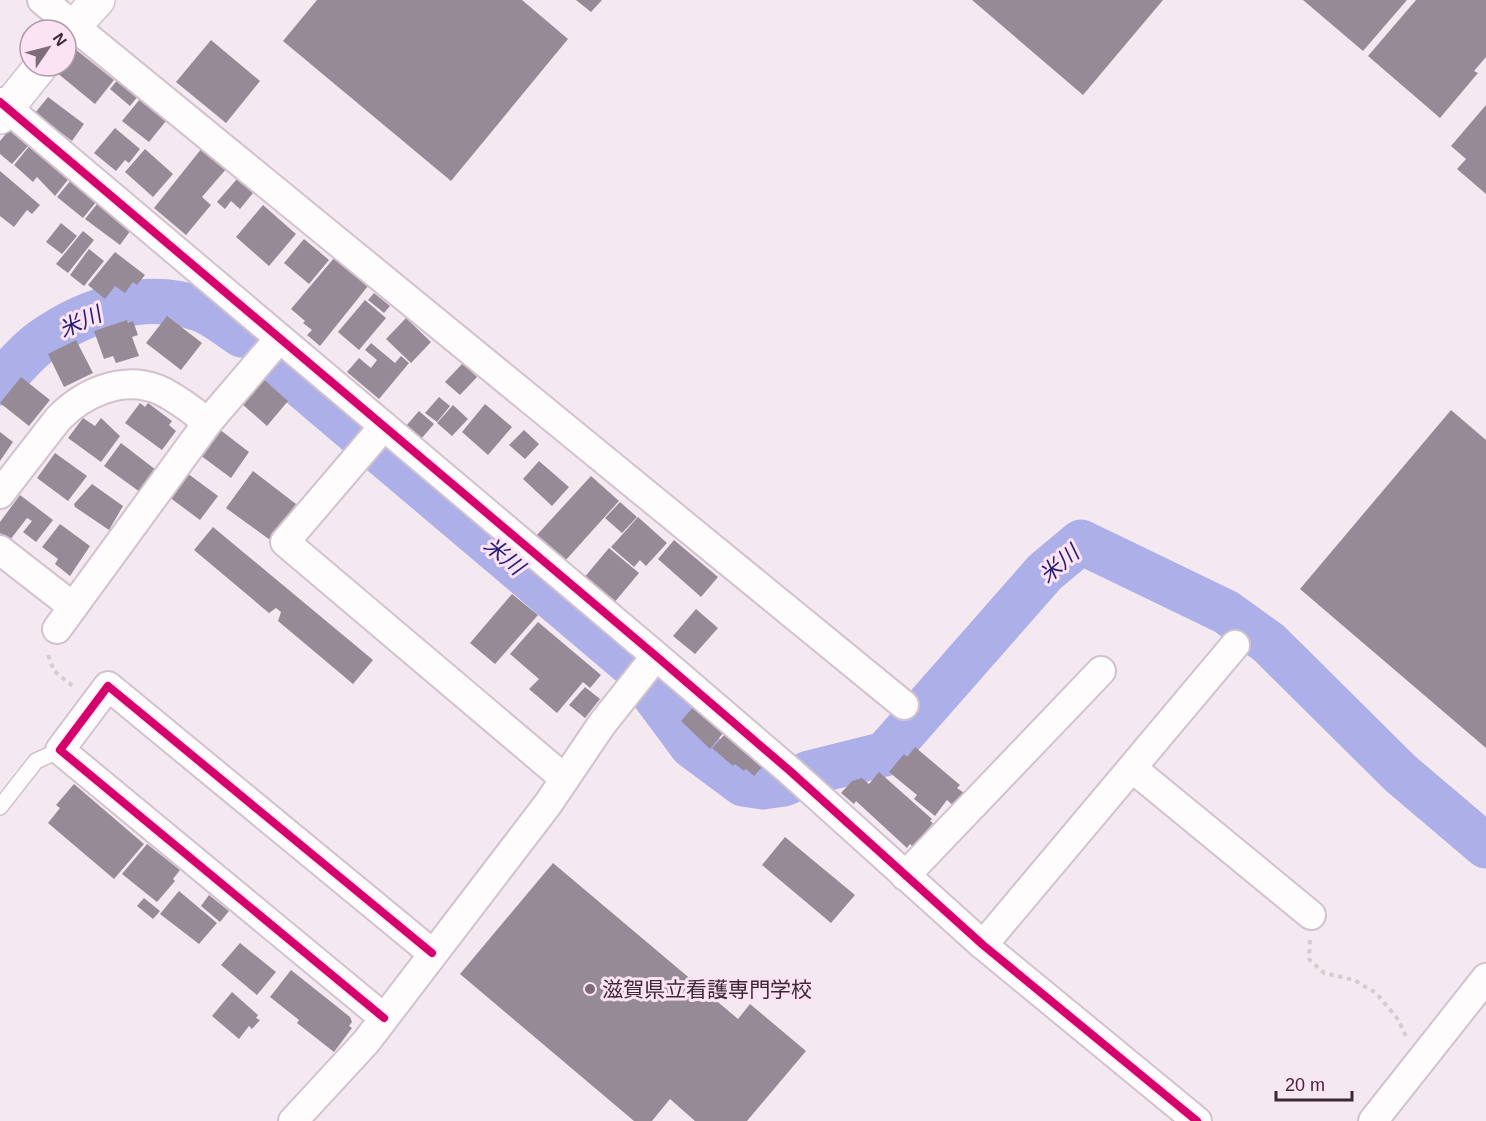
<svg xmlns="http://www.w3.org/2000/svg" width="1486" height="1121" font-family="Arial,'Noto Sans JP',sans-serif">
	<style>
		.lines { fill: none; stroke-linecap: round; stroke-linejoin: round }
		.river { stroke: #adb0e8; stroke-width: 45 }
		.building { fill: #968a96 }
		.service-casing { stroke: #d2c2cd; stroke-width: 18 }
		.minor-casing { stroke: #d2c2cd; stroke-width: 32 }
		.tertiary-casing { stroke: #d2c2cd; stroke-width: 36 }
		.path { stroke: #d3ccd0; stroke-width: 4; stroke-dasharray: 4.5 4.5; stroke-linecap: butt }
		.service { stroke: #fefcfd; stroke-width: 15 }
		.minor { stroke: #fefcfd; stroke-width: 28 }
		.tertiary { stroke: #fefcfd; stroke-width: 33 }
		.cycleway-casing { stroke: #fbe3f3; stroke-width: 11 }
		.cycleway { stroke: #d6006c; stroke-width: 8 }
		.poi-dot { fill: #7e6c78; stroke: #fbe3f3; stroke-width: 2 }
		.labels { text-anchor: middle; dominant-baseline: central; stroke-width: 6; stroke-linejoin: round; paint-order: stroke }
		.poi-label { font-size: 21px; fill: #3e2837; stroke: #fbe3f3; text-anchor: start }
		.water-label { font-size: 22px; font-style: italic; fill: #261d76; stroke: #fbe3f3 }
	</style>
	<rect width="100%" height="100%" fill="#f5e9f1"/>
	<g class="lines">
		<!-- river -->
		<path class="river" d="M 281,368 L 361,436
			M 0,383 C 13,369 26,352 42,341 C 87,309 146,290 199,309 C 214,314 229,327 242,335
			M 377,449 L 631,664
			M 649,688 L 692,746 L 743,784 L 763,787 L 784,784 L 809,773 L 885,754 L 1045,572 L 1081,542 L 1226,612 L 1269,643 L 1400,773 L 1486,846"/>
	</g>
	<!-- building -->
	<path class="building" d="M 317,0 L 522,0 L 568,39 L 451,181 L 283,41 Z
		M 576,0 L 602,0 L 591,12 Z
		M 972,0 L 1163,0 L 1083,95 Z
		M 1303,0 L 1407,0 L 1363,51 Z
		M 1416,0 L 1486,0 L 1486,57 L 1474,71 L 1478,73 L 1440,118 L 1368,56 Z
		M 211,40 L 260,81 L 226,123 L 176,82 Z
		M 75,49 L 114,80 L 95,104 L 56,72 L 62,66 L 66,66 L 66,60 Z
		M 119,78 L 139,95 L 130,106 L 110,89 Z
		M 48,97 L 84,124 L 72,141 L 35,113 Z
		M 140,99 L 166,121 L 149,142 L 122,121 Z
		M 1486,105 L 1486,194 L 1457,169 L 1466,159 L 1451,146 Z
		M 115,128 L 140,149 L 129,163 L 125,160 L 116,171 L 94,153 Z
		M 9,130 L 28,146 L 12,164 L 0,154 L 0,141 Z
		M 31,144 L 71,176 L 55,196 L 37,177 L 33,182 L 14,165 Z
		M 202,148 L 227,168 L 202,197 L 211,205 L 186,235 L 154,208 Z
		M 145,149 L 173,174 L 153,197 L 125,172 Z
		M 0,171 L 40,205 L 32,214 L 27,210 L 14,227 L 0,216 Z
		M 237,179 L 253,193 L 240,209 L 231,201 L 225,209 L 217,202 Z
		M 71,180 L 97,201 L 83,218 L 57,197 Z
		M 97,204 L 131,230 L 120,245 L 85,219 Z
		M 263,205 L 296,234 L 269,266 L 236,237 Z
		M 61,223 L 77,236 L 62,254 L 46,242 Z
		M 83,231 L 94,240 L 68,273 L 56,264 Z
		M 304,239 L 329,260 L 309,284 L 284,263 Z
		M 89,249 L 104,261 L 84,286 L 70,275 Z
		M 115,252 L 145,275 L 137,285 L 133,282 L 125,293 L 115,286 L 105,299 L 88,285 Z
		M 334,258 L 368,286 L 320,346 L 307,335 L 312,330 L 303,323 L 305,321 L 291,309 Z
		M 374,293 L 390,306 L 384,313 L 368,300 Z
		M 365,300 L 386,318 L 359,350 L 338,332 Z
		M 167,316 L 202,343 L 181,370 L 146,343 Z
		M 406,318 L 431,342 L 411,363 L 386,339 Z
		M 127,320 L 128,323 L 133,321 L 138,335 L 132,337 L 139,356 L 116,363 L 113,356 L 104,359 L 94,331 Z
		M 76,340 L 93,373 L 64,387 L 48,354 Z
		M 371,343 L 395,363 L 401,356 L 409,363 L 379,399 L 347,372 L 359,358 L 371,368 L 377,360 L 365,350 Z
		M 463,363 L 477,377 L 460,395 L 445,382 Z
		M 21,377 L 50,400 L 29,426 L 0,403 Z
		M 261,377 L 288,401 L 267,426 L 242,404 Z
		M 439,397 L 450,406 L 437,422 L 425,413 Z
		M 140,403 L 145,407 L 148,403 L 172,421 L 169,425 L 176,431 L 162,450 L 125,423 Z
		M 485,404 L 512,427 L 488,455 L 462,432 Z
		M 453,405 L 468,419 L 452,436 L 437,423 Z
		M 1451,410 L 1486,440 L 1486,748 L 1300,589 Z
		M 419,411 L 434,424 L 421,439 L 406,426 Z
		M 83,418 L 95,426 L 101,418 L 120,436 L 101,462 L 68,438 Z
		M 219,429 L 249,452 L 231,478 L 200,455 Z
		M 524,430 L 539,444 L 525,459 L 509,445 Z
		M 0,432 L 13,442 L 0,461 Z
		M 121,443 L 156,470 L 140,492 L 104,466 Z
		M 55,453 L 87,476 L 68,501 L 37,478 Z
		M 539,461 L 569,487 L 552,506 L 523,479 Z
		M 253,471 L 296,504 L 270,540 L 226,508 Z
		M 187,473 L 218,496 L 200,520 L 169,497 Z
		M 591,476 L 619,501 L 565,561 L 536,536 Z
		M 92,484 L 123,506 L 109,530 L 75,507 L 74,504 Z
		M 20,495 L 53,520 L 36,542 L 23,532 L 32,521 L 27,518 L 10,540 L 0,533 L 0,522 Z
		M 620,502 L 637,517 L 622,533 L 605,518 Z
		M 638,517 L 667,543 L 646,566 L 640,560 L 634,567 L 611,547 Z
		M 60,524 L 90,546 L 70,576 L 55,564 L 58,559 L 42,547 Z
		M 213,527 L 373,660 L 353,684 L 278,621 L 281,612 L 276,608 L 269,613 L 194,550 Z
		M 674,540 L 718,577 L 701,597 L 658,559 Z
		M 609,548 L 639,573 L 613,604 L 583,579 Z
		M 512,594 L 538,615 L 495,664 L 470,643 Z
		M 696,609 L 718,628 L 695,654 L 673,636 Z
		M 538,622 L 601,675 L 590,688 L 583,682 L 557,713 L 529,689 L 539,679 L 510,654 Z
		M 585,687 L 600,699 L 585,718 L 569,705 Z
		M 694,706 L 724,732 L 710,749 L 681,721 Z
		M 725,734 L 764,765 L 754,776 L 746,769 L 744,771 L 735,764 L 733,766 L 712,748 Z
		M 915,747 L 960,785 L 957,788 L 967,795 L 956,808 L 947,800 L 935,816 L 914,799 L 917,795 L 889,772 L 904,754 L 907,757 Z
		M 879,772 L 932,819 L 930,821 L 933,823 L 913,847 L 910,844 L 907,848 L 856,801 L 854,804 L 841,793 L 852,781 L 862,778 L 869,784 Z
		M 74,784 L 144,844 L 114,879 L 48,823 L 60,808 L 56,805 Z
		M 785,837 L 855,895 L 831,923 L 762,865 Z
		M 147,844 L 180,870 L 173,879 L 175,881 L 157,902 L 122,874 Z
		M 553,863 L 738,1019 L 750,1004 L 806,1051 L 747,1121 L 695,1121 L 670,1099 L 652,1121 L 634,1121 L 460,974 Z
		M 179,891 L 217,923 L 199,944 L 160,914 Z
		M 209,895 L 229,911 L 220,922 L 201,906 Z
		M 144,898 L 160,911 L 153,919 L 137,906 Z
		M 240,943 L 276,972 L 257,995 L 221,965 Z
		M 291,970 L 350,1017 L 352,1022 L 349,1026 L 352,1028 L 334,1052 L 297,1023 L 299,1020 L 270,997 Z
		M 232,992 L 258,1015 L 256,1018 L 260,1020 L 252,1029 L 249,1026 L 239,1039 L 212,1016 Z"/>
	<g class="lines">
		<defs>
			<path id="service" d="M 0,807 L 36,761 L 60,750"/>
			<path id="minor" d="M 42,0 L 904,705
				M 0,102 L 656,656 L 790,771 L 983,945 L 1197,1121
				M 384,426 L 285,542 L 565,779
				M 0,494 L 58,419 C 82,394 121,375 157,389 C 175,396 192,411 208,422
				M 0,550 L 72,606
				M 57,629 L 208,422 L 279,339
				M 1132,768 L 1311,915
				M 905,876 L 1101,671
				M 983,945 L 1235,645
				M 384,1018 L 60,750 L 108,686 L 432,953
				M 293,1121 L 366,1042 L 548,804 L 602,724 L 656,656
				M 1373,1121 L 1486,978"/>
			<path id="tertiary" d="M 66,35 L 98,0
				M 0,117 L 41,66"/>
		</defs>
		<!-- service casing -->
		<use href="#service" class="service-casing"/>
		<!-- minor casing -->
		<use href="#minor" class="minor-casing"/>
		<!-- tertiary casing -->
		<use href="#tertiary" class="tertiary-casing"/>
		<!-- path -->
		<path class="path" d="M 48,655 L 54,671 L 74,687
			M 1310,940 L 1309,959 L 1324,973 L 1354,980 L 1376,993 L 1397,1018 L 1406,1036"/>
		<!-- service -->
		<use href="#service" class="service"/>
		<!-- minor -->
		<use href="#minor" class="minor"/>
		<!-- tertiary -->
		<use href="#tertiary" class="tertiary"/>
		<defs>
			<path id="cycleway" d="M 0,102 L 656,656 L 790,771 L 983,945 L 1197,1121
				M 384,1018 L 60,750 L 108,686 L 432,953"/>
		</defs>
		<!-- cycleway casing -->
		<use href="#cycleway" class="cycleway-casing"/>
		<!-- cycleway -->
		<use href="#cycleway" class="cycleway"/>
	</g>
	<!-- markers -->
	<circle class="poi-dot" cx="590" cy="989" r="6"/>
	<g class="labels">
		<!-- poi labels -->
		<g class="poi-label">
			<text x="602" y="989">滋賀県立看護専門学校</text>
		</g>
		<!-- water labels -->
		<g class="water-label">
			<text transform="translate(80 322) rotate(-24)">米川</text>
			<text transform="translate(504 556) rotate(40)">米川</text>
			<text transform="translate(1059 564) rotate(-40)">米川</text>
		</g>
	</g>
	<!-- north arrow -->
	<g transform="translate(48 48) rotate(55)"><circle r="28" fill="#fbe3f3" stroke="#af98a8" stroke-width="1.5"/>
	<path d="M0-4.5L10 22L0 15L-10 22Z" fill="#7e6c78"/>
	<text y="-9" font-size="16" font-weight="bold" text-anchor="middle" fill="#3e2837">N</text>
	</g>
	<!-- scale -->
	<path d="M1276 1091v9h76v-9" fill="none" stroke="#3e2837" stroke-width="3"/>
	<text x="1285" y="1091" font-size="18" fill="#3e2837" stroke="#fbe3f3" stroke-width="4.5" paint-order="stroke">20 m</text>
</svg>
